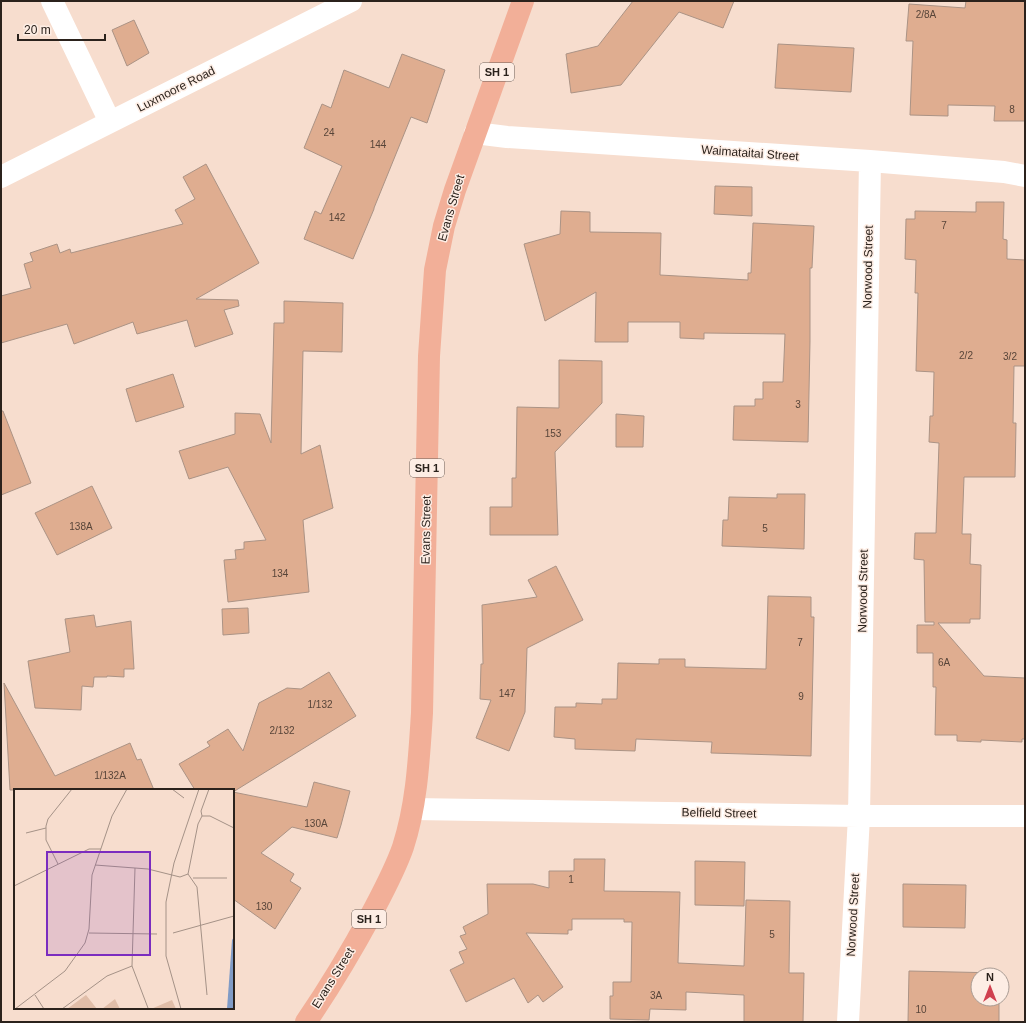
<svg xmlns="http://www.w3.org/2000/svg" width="1026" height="1023" font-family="Arial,sans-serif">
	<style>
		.building { fill: #dfad90; stroke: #ab9385 }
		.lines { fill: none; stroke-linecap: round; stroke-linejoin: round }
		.minor { stroke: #fff; stroke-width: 22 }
		.trunk { stroke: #f2af98; stroke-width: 22 }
		.labels { text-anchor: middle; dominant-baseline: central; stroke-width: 3; stroke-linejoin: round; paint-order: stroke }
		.number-label { font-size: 10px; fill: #584539 }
		.shield { fill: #fdede4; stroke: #6a5f58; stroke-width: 1 }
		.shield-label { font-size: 11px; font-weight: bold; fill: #2b221c }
		.street-label { font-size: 12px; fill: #2b221c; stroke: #fdede4 }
		.inset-road { fill: none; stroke: #a59287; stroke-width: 1 }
		.view { fill: #7b2cbf; fill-opacity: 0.15; stroke: #7b2cbf; stroke-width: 2 }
		.inset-edge { fill: none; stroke: #2b221c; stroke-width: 2 }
	</style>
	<rect width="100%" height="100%" fill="#f7ddce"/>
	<!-- building -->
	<path class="building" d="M 633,1 L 734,1 L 723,28 L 679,12 L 621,85 L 571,93 L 566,54 L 598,46 Z
		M 966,1 L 1025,1 L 1025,121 L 994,121 L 995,106 L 948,105 L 948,116 L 910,115 L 913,41 L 906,41 L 909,4 L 965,8 Z
		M 134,20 L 149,53 L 127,66 L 112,30 Z
		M 778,44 L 854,48 L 851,92 L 775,88 Z
		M 402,54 L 445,70 L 427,123 L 411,117 L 374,208 L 374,209 L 353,259 L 304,239 L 315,211 L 321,214 L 342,166 L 304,148 L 322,104 L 331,108 L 344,70 L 389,88 Z
		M 206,164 L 259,263 L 196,299 L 238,300 L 239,306 L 224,310 L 233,334 L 195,347 L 187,320 L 137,334 L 133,322 L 74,344 L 67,324 L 1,343 L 1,296 L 31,288 L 24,264 L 33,261 L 30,253 L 57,244 L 60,253 L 70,249 L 71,253 L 183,224 L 175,210 L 195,199 L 183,177 Z
		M 715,186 L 752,187 L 752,216 L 714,214 Z
		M 976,202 L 1004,202 L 1003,239 L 1007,240 L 1007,259 L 1025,260 L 1025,366 L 1014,366 L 1013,423 L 1016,423 L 1015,477 L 964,477 L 962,534 L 971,534 L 970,564 L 981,565 L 980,619 L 970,619 L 970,623 L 938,623 L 984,676 L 1025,678 L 1025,739 L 1022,739 L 1022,742 L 981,740 L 981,742 L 957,741 L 957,735 L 935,735 L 936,687 L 933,687 L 933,653 L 917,653 L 917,625 L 934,625 L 934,622 L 925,622 L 924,560 L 914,559 L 915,533 L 936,533 L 939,443 L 929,442 L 930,416 L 933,416 L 934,372 L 916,371 L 918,293 L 915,293 L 916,260 L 905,259 L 906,219 L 915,219 L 915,211 L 976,212 Z
		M 561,211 L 590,212 L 590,232 L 661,233 L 660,275 L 748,280 L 748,273 L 751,273 L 753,223 L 814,226 L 812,268 L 810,268 L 810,341 L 808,442 L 733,440 L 734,406 L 755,406 L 755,399 L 763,399 L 763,382 L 783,382 L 785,334 L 704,333 L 704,339 L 680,338 L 680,322 L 628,322 L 628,342 L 595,342 L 596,292 L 545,321 L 524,244 L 560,234 Z
		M 284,301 L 343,303 L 342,352 L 303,351 L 301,454 L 320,445 L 333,508 L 303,520 L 309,592 L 228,602 L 224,560 L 236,559 L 235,550 L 244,549 L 244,542 L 266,540 L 228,467 L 189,479 L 179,451 L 235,434 L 235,413 L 260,414 L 271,443 L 274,323 L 284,323 Z
		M 559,360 L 602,361 L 602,403 L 555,452 L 558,535 L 490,535 L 490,507 L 512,507 L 512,478 L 516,478 L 517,407 L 559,408 Z
		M 173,374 L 184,407 L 136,422 L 126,389 Z
		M 1,411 L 3,411 L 31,483 L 1,495 Z
		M 616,414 L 644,416 L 643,447 L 616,447 Z
		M 92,486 L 112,528 L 57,555 L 35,513 Z
		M 777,494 L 805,494 L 804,549 L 722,546 L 723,520 L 728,520 L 729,497 L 777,498 Z
		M 556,566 L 583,620 L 527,648 L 525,712 L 509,751 L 476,738 L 491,700 L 480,699 L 481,664 L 483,664 L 482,605 L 537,597 L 528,580 Z
		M 768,596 L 811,597 L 811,617 L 814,617 L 811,756 L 711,753 L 712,742 L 636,739 L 635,751 L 575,749 L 575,739 L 554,737 L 555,707 L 576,707 L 576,703 L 602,704 L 602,699 L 617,699 L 618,663 L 659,664 L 659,659 L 685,659 L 685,667 L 766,669 Z
		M 248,608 L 249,633 L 223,635 L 222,609 Z
		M 94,615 L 96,627 L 131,621 L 134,669 L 124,669 L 124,677 L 107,676 L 107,677 L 94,677 L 93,687 L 82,686 L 81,710 L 35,708 L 28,661 L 70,652 L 65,619 Z
		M 329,672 L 356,716 L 233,792 L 233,790 L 195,790 L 179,764 L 210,746 L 207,742 L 228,729 L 243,751 L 259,703 L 287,688 L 301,689 Z
		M 4,683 L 55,776 L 130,743 L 137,760 L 141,759 L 154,790 L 10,790 Z
		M 314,782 L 350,791 L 341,825 L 337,838 L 292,827 L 261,853 L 294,874 L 290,881 L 301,888 L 275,929 L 233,899 L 233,792 L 307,807 Z
		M 574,859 L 605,859 L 604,891 L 680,892 L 678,963 L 744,966 L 746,900 L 790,901 L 789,973 L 804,973 L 803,1022 L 744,1022 L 744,995 L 686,992 L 686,1010 L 650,1009 L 649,1020 L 610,1019 L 610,996 L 613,996 L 613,982 L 631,982 L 632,922 L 624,922 L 624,919 L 572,919 L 572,930 L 568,930 L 568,934 L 526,933 L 563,987 L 543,1002 L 538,995 L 528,1003 L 514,978 L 466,1002 L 450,970 L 464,963 L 459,952 L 467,949 L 460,936 L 466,934 L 463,927 L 488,914 L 487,884 L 533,884 L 549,888 L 549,871 L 574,871 Z
		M 695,861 L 745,862 L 744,906 L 695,905 Z
		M 903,884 L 966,885 L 965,928 L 903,927 Z
		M 909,971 L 1000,973 L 1000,975 L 978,975 L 978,999 L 999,999 L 999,1022 L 908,1022 Z"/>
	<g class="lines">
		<!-- minor -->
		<path class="minor" d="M 52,1 L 110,122
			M 475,133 L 507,137 L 870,161 L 1004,172 L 1025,176
			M 1,177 L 351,1
			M 413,809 L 859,816 L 1025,816
			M 848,1022 L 859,816 L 870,161"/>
		<!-- trunk -->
		<path class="trunk" d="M 306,1022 C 330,987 352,950 372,913 C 383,892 395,870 403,847 C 417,804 419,758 422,713 L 429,356 L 435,270 L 444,226 L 455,190 L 523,1"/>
	</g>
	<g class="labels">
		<!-- number labels -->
		<g class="number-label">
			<text x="926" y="14">2/8A</text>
			<text x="1012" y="109">8</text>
			<text x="329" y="132">24</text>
			<text x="378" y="144">144</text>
			<text x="337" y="217">142</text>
			<text x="944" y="225">7</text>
			<text x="966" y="355">2/2</text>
			<text x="1010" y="356">3/2</text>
			<text x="798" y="404">3</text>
			<text x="553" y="433">153</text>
			<text x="81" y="526">138A</text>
			<text x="765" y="528">5</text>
			<text x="280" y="573">134</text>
			<text x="800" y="642">7</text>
			<text x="944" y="662">6A</text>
			<text x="507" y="693">147</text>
			<text x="801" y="696">9</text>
			<text x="320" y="704">1/132</text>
			<text x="282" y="730">2/132</text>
			<text x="110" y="775">1/132A</text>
			<text x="316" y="823">130A</text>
			<text x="571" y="879">1</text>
			<text x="264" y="906">130</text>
			<text x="772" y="934">5</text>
			<text x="656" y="995">3A</text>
			<text x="921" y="1009">10</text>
		</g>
		<!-- shield labels -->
		<g class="shield">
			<rect x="480" y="63" width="34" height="18" rx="3"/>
			<rect x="410" y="459" width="34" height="18" rx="3"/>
			<rect x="352" y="910" width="34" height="18" rx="3"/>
		</g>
		<g class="shield-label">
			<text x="497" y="72">SH 1</text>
			<text x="427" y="468">SH 1</text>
			<text x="369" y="919">SH 1</text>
		</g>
		<!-- street labels -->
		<g class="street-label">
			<text transform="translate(176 89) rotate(-27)">Luxmoore Road</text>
			<text transform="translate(750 153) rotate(4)">Waimataitai Street</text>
			<text transform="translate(451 208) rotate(-74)">Evans Street</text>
			<text transform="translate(868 267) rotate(-89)">Norwood Street</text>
			<text transform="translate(426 530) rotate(-89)">Evans Street</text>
			<text transform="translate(863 591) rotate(-89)">Norwood Street</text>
			<text transform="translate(719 813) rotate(1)">Belfield Street</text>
			<text transform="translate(853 915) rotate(-87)">Norwood Street</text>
			<text transform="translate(333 978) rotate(-58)">Evans Street</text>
		</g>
	</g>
	<!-- overview -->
	<g transform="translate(14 789)">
		<rect width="220" height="220" fill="#f7ddce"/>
		<path d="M 72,206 L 83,220 L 53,220 ZM 101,210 L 106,220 L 88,220 ZM 158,211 L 162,220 L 137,220 Z" fill="#e1bea9"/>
		<path d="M 220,148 L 220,220 L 213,220 L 218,151 Z" fill="#809bc6"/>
		<path class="inset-road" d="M 158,0 L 170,9M 188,27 L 196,27 L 220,39M 188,27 L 187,22 L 195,0M 12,44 L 32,39M 44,75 L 32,51 L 32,37 L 34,30 L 58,0M 81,76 L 134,80 L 166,88 L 174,85M 121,79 L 118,177 L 134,219M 174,85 L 183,98 L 193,206M 174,85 L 184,35 L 188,27M 179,89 L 213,89M 0,97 L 75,60 L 87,60M 75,144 L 143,145M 159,144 L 220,127M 21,206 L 30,220M 1,220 L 51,182 L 71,154 L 75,140 L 78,86 L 98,27 L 113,0M 48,220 L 93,187 L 118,177M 167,220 L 152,167 L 152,113 L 160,74 L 185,0"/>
		<path class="view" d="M 33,63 L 136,63 L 136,166 L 33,166 Z"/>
		<rect width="220" height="220" class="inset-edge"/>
	</g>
	<!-- border -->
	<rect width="1026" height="1023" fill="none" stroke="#2b221c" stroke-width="4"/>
	<!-- north arrow -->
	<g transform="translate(990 987)"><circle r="19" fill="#fdede4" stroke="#a99c94"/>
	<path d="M0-3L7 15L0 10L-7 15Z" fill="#d0404f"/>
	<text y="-6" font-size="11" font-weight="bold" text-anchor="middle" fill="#2b221c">N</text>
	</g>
	<!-- scale -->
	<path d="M18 34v6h87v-6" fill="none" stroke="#2b221c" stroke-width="2"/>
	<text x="24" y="34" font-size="12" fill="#2b221c" stroke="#fdede4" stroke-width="3" paint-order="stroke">20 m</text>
</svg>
